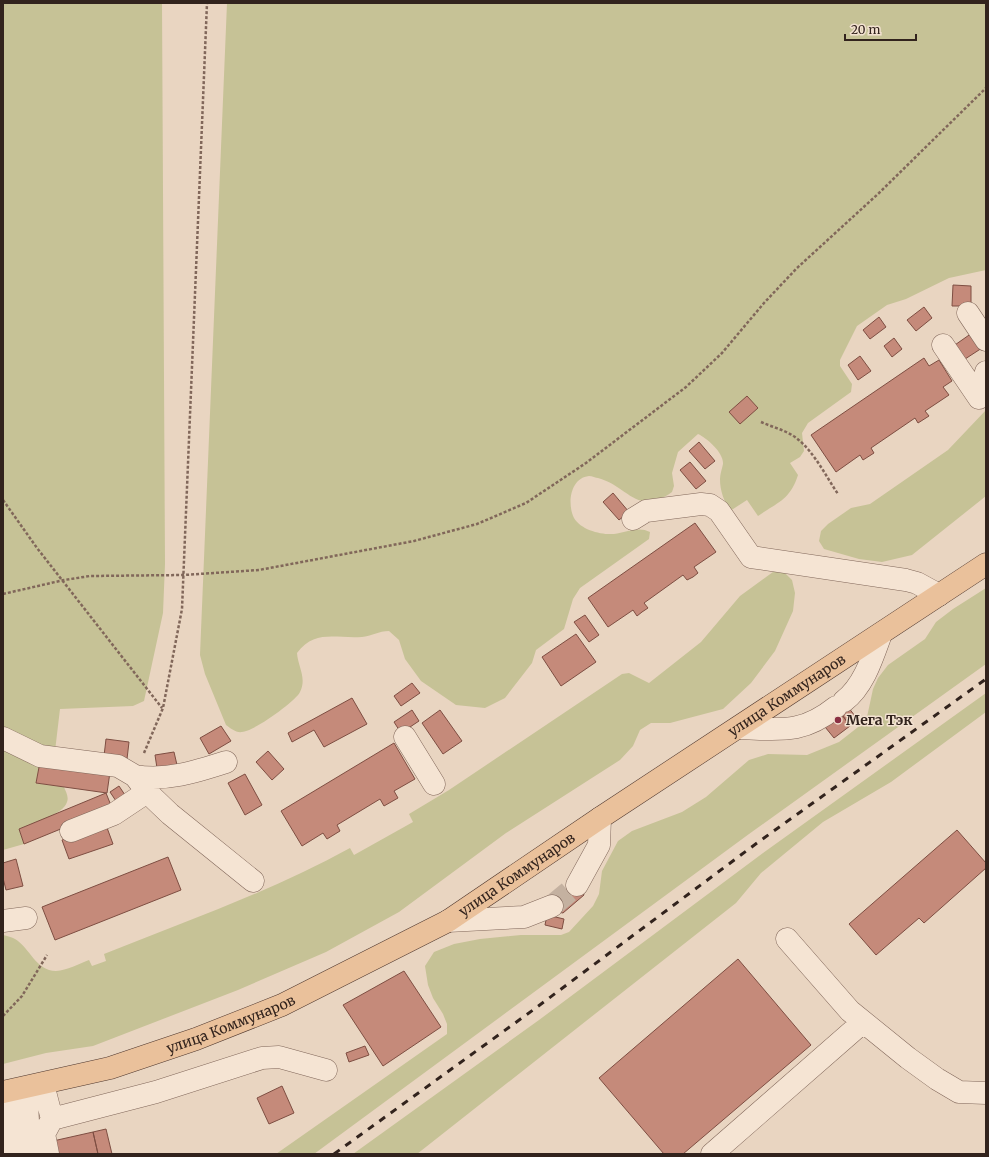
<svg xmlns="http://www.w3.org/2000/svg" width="989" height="1157" font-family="Merriweather,serif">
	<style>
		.green { fill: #c6c296 }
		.building { fill: #c58a7a; stroke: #7e4e42 }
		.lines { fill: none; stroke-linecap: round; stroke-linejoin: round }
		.minor-tunnel { stroke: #c4b1a0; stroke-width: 22; stroke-dasharray: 22 11; stroke-linecap: butt }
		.minor-casing { stroke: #81675a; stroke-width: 23 }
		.major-casing { stroke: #4f372e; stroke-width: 23 }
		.path { stroke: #81675a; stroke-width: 2.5; stroke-dasharray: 3 2; stroke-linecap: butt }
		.minor { stroke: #f5e4d3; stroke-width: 22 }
		.major { stroke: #eac19b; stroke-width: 22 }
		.rail { stroke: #32231d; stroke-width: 3; stroke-dasharray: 7 7; stroke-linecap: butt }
		.poi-dot { fill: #8b3043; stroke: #f2e1d0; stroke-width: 1.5 }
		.labels { text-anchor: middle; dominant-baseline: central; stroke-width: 3; stroke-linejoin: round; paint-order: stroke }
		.street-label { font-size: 14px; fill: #32231d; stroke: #f2e1d0 }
		.poi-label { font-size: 14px; font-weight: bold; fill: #32231d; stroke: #f2e1d0; text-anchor: start }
	</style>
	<rect width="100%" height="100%" fill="#e9d5c1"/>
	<!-- green -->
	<path class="green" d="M 3,3 L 162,3 L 165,564 L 163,613 L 144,701 L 133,706 L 60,709 L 55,751 L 3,731 Z
		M 227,3 L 986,3 L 986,270 L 949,278 L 906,299 L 887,305 L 857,326 L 840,360 L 840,366 L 852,384 L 851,392 L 808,423 L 802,433 L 804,451 L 800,457 L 790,463 L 798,475 C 790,500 778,502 758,516 L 747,500 L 730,511 C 724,501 720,491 720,479 C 720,474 722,469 723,464 C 724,453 707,438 698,434 L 678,452 L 672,473 L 674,486 L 672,492 C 637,517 628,486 598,478 C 596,478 592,476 589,476 C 570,478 567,504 574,518 C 581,530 601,535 614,534 C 627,532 639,526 650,532 L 649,539 L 580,588 L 573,599 L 564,629 L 536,650 L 532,663 L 505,698 L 485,708 L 456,705 L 421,681 L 405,659 L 399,640 L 389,631 C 379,631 371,636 362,637 C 336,639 315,629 297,653 C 298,667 307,678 300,692 C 296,701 253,732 242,732 C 236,733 230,728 226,725 L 205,674 L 200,655 Z
		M 986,410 L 986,496 L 912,555 L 882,562 L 859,559 L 824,549 L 819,541 L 821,531 L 828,524 L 851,508 L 870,504 L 948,450 Z
		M 779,571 L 785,573 L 792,580 L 795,593 L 793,611 L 775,651 L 751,683 L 723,709 L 670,723 L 651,723 L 640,730 L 633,746 L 620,760 L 506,833 L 399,912 L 326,952 L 238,990 L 93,1046 L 46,1053 L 3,1064 L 3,935 C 7,936 12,937 15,939 C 30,948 36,971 56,971 C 67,970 79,964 89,960 L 92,966 L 106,961 L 104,954 C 187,921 272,891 350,848 L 354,855 L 413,822 L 409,814 L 449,790 L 622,674 L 629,673 L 649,683 L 701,642 L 740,596 L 773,572 Z
		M 986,588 L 986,664 L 749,834 L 314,1154 L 276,1154 L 447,1034 L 447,1024 L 443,1014 L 433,998 L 428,985 L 425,966 L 434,952 L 454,944 L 480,939 L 521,935 L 561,935 L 569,932 L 593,906 L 599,894 L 602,871 L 618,841 L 632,831 L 682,812 L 706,797 L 749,760 L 768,754 L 807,755 L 839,742 L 862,724 L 867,717 L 873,689 L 878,678 L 888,665 L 925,639 L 936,622 L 953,609 Z
		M 986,693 L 986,712 L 891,782 L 823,822 L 761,873 L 736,903 L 417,1154 L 353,1154 L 539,1020 L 763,853 Z
		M 3,746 L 40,762 L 36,783 L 64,787 C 66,792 69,797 67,802 C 63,815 31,824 19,829 L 24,844 L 3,850 Z"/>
	<!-- building -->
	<path class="building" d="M 953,285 L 971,286 L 971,306 L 952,306 Z
		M 924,307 L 932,318 L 916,331 L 907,320 Z
		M 879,317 L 886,327 L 870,339 L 863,330 Z
		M 972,333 L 982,348 L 962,361 L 952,347 Z
		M 894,338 L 902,349 L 892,357 L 884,346 Z
		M 860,356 L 871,371 L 858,380 L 848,365 Z
		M 924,358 L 929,366 L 939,360 L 952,381 L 943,387 L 949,395 L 925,411 L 929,416 L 918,423 L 915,418 L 871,448 L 874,453 L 863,460 L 860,455 L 836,472 L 811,435 Z
		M 747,396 L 758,408 L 740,424 L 729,412 Z
		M 699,442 L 715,461 L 705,469 L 689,451 Z
		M 690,462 L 706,481 L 696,489 L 680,470 Z
		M 613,493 L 629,512 L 619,520 L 603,502 Z
		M 695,523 L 716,552 L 694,567 L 698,573 L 693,577 L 687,580 L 683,575 L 644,603 L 648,608 L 642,612 L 637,616 L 633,610 L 608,627 L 588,598 Z
		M 585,615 L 599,635 L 589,642 L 574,622 Z
		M 576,634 L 596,662 L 561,686 L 542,657 Z
		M 412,683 L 420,693 L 401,706 L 394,696 Z
		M 352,698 L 367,724 L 324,747 L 314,730 L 292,742 L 288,733 Z
		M 842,699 L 858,720 L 850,726 L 835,705 Z
		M 838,709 L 850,726 L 834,738 L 821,722 Z
		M 412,710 L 419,721 L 401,733 L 394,722 Z
		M 440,710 L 462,741 L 443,754 L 422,723 Z
		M 221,726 L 231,741 L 209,754 L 200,738 Z
		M 106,739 L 129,742 L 127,759 L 104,756 Z
		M 394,743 L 415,779 L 394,791 L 398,798 L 384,806 L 380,799 L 337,825 L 340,831 L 327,839 L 323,833 L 302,846 L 281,811 Z
		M 268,751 L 284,769 L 272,780 L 256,762 Z
		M 174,752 L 177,765 L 157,768 L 155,755 Z
		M 40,762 L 110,772 L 107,793 L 36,783 Z
		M 245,774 L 262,805 L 245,815 L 228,783 Z
		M 119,786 L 127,798 L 118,804 L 110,792 Z
		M 106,793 L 112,808 L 24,844 L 19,829 Z
		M 106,825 L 113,844 L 69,859 L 62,840 Z
		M 957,830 L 986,863 L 986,868 L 924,923 L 919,918 L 876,955 L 849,924 Z
		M 168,857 L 181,890 L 55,940 L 42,907 Z
		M 16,859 L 23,886 L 6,890 L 3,878 L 3,863 Z
		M 573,883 L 581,887 L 584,895 L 563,913 L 553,911 L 551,902 Z
		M 547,915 L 564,919 L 562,929 L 545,925 Z
		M 738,959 L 811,1045 L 683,1154 L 664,1154 L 599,1078 Z
		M 404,971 L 441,1027 L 383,1066 L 343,1005 Z
		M 365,1046 L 369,1055 L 349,1062 L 346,1053 Z
		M 282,1086 L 294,1113 L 269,1124 L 257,1098 Z
		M 106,1129 L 112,1154 L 98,1154 L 93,1132 Z
		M 93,1132 L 98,1154 L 56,1154 L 53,1141 Z"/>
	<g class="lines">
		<!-- minor-tunnel -->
		<path class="minor-tunnel" d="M 552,906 L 577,885"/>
		<defs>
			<path id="minor" d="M 968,313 L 986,340
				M 943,345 L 979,398
				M 979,398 L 986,372
				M 633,519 L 646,511 L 701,504 L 710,505 L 719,511 L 751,557 L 906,580 L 917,583 L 939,595
				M 844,701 C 864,686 873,656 881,634
				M 738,728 C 780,729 801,735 836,707
				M 405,737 L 434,784
				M 3,738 L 40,756 L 118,766 L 135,776 L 147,792 L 170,814 L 253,881
				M 135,776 C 167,781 195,772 226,762
				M 71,831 L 114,814 L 147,792
				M 577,885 L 599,845 L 600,818
				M 3,921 L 26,918
				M 448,921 L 524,917 L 552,906
				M 787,939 L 850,1011 L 908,1058 L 937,1079 L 959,1092 L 986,1093
				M 43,1084 L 52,1119 L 156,1092 L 262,1058 L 279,1057 L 326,1070
				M 26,1088 L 30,1154
				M 10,1091 L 15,1154
				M 48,1154 L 44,1134 L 52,1119
				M 712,1154 L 863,1022"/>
			<g id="major">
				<path id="s1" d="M 3,1092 L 110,1068 L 196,1039 L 282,1005 L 448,921 L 600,818 L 986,564"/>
			</g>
		</defs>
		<!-- minor casing -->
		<use href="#minor" class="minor-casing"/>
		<!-- major casing -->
		<use href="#major" class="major-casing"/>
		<!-- path -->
		<path class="path" d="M 761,422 C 772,427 785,430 795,437 C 814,451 825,475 838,494
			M 3,500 L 37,548 L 162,708
			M 3,594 L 64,580 L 90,576 L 184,575 L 259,570 L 414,541 L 477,524 L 526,503 L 586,463 L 686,387 L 722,353 L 764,303 L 797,268 L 879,193 L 986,88
			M 144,753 L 163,708 L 182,609 L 207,3
			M 3,1016 L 22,996 L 47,955"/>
		<!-- minor -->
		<use href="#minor" class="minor"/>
		<!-- major -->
		<use href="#major" class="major"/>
		<!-- rail -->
		<path class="rail" d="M 334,1154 L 533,1010 L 757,843 L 986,679"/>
	</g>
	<!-- markers -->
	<circle class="poi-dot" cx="838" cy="720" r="4"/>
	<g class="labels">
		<!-- street labels -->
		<g class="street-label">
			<text stroke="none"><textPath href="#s1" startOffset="886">улица Коммунаров</textPath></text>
			<text stroke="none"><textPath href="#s1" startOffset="562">улица Коммунаров</textPath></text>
			<text stroke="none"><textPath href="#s1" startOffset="238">улица Коммунаров</textPath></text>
		</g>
		<!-- poi labels -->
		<g class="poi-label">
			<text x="846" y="720">Мега Тэк</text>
		</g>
	</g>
	<!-- border -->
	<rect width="989" height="1157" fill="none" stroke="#32231d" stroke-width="8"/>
	<!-- scale -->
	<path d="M845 34v6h71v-6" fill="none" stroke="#32231d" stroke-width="2"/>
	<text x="851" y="34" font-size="12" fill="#32231d" stroke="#f2e1d0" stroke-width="3" paint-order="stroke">20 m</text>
</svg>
